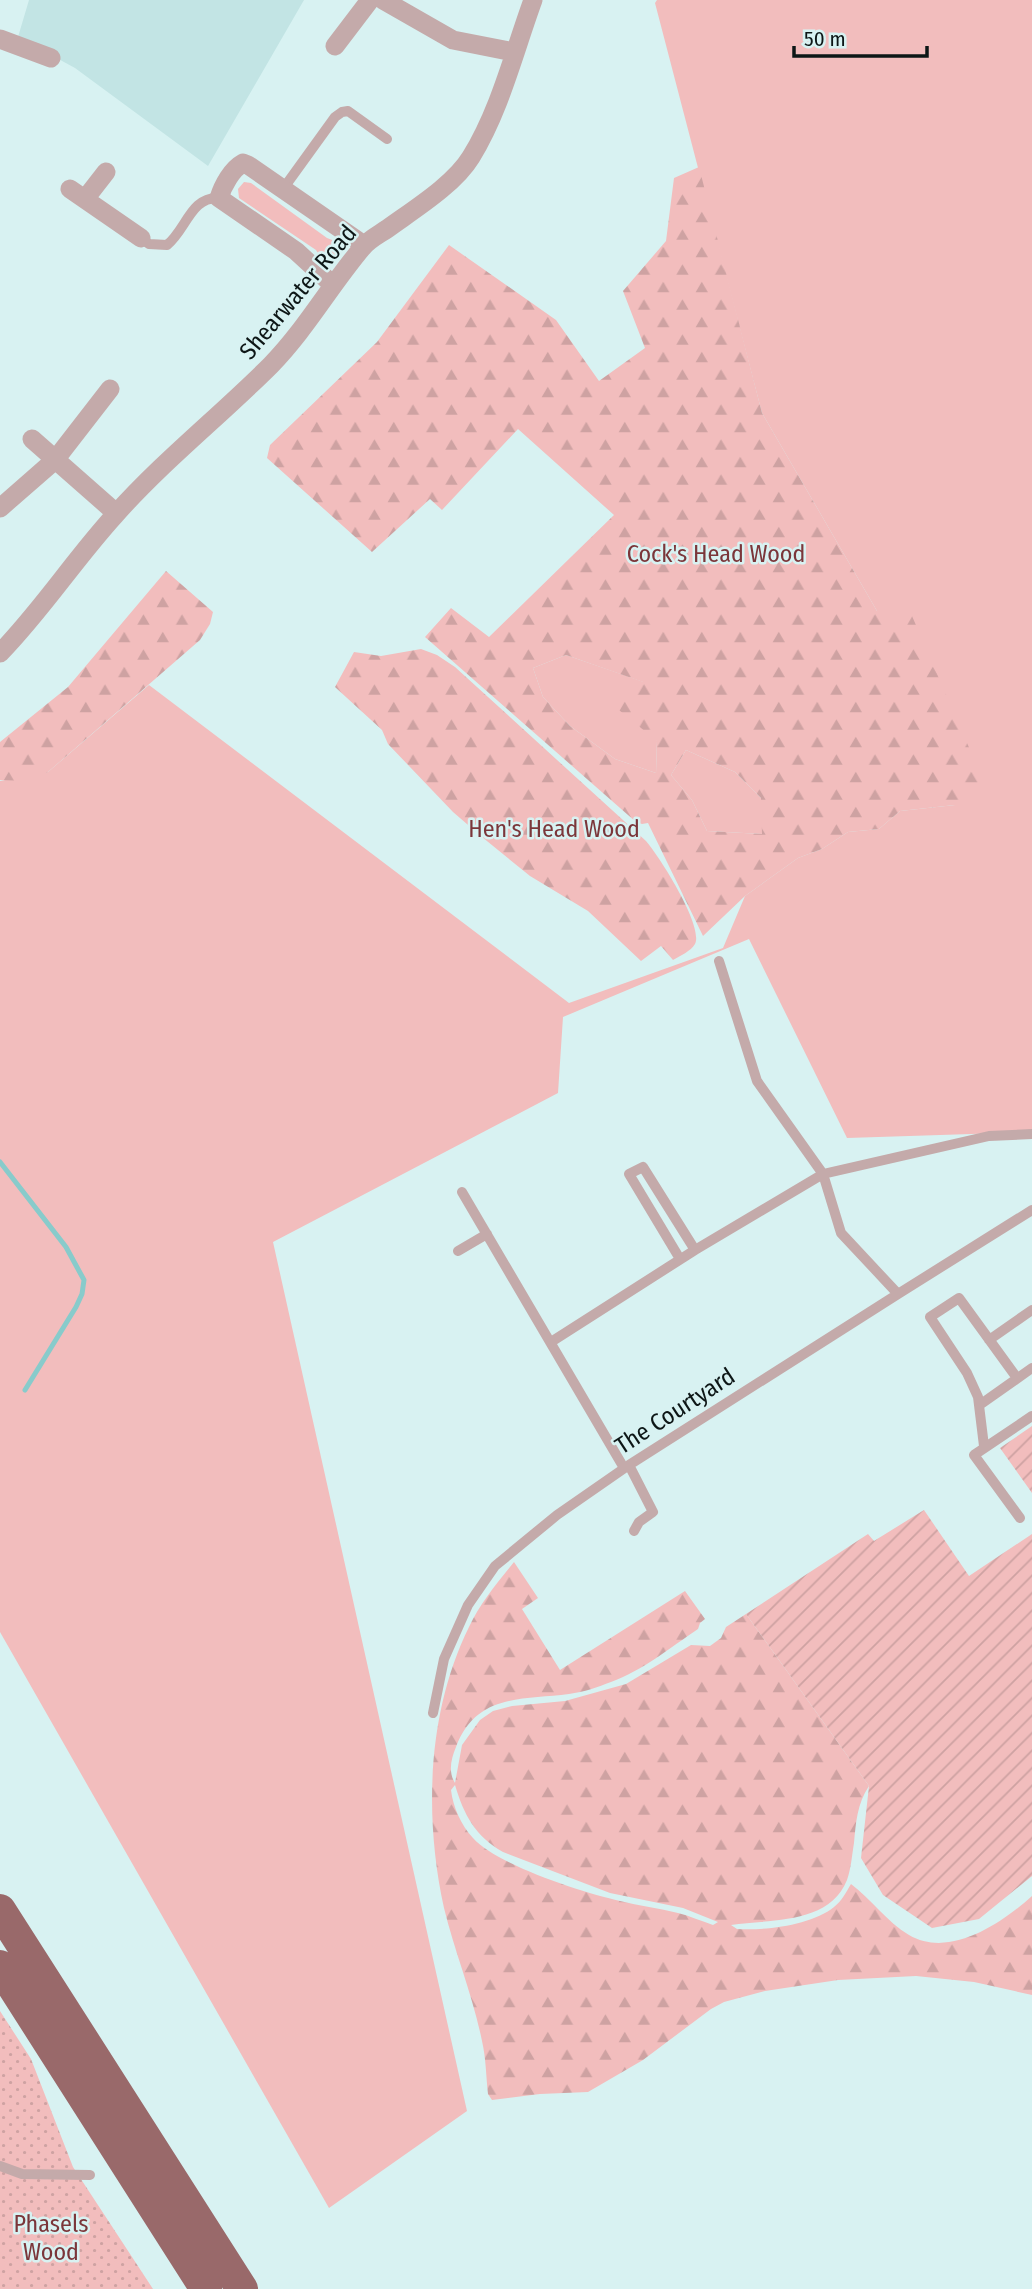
<svg xmlns="http://www.w3.org/2000/svg" width="1032" height="2289" font-family="'Fira Sans Condensed',sans-serif">
	<style>
		.built { fill: #c2e4e4 }
		.grass { fill: #f2bdbd }
		.forest { fill: url(#forest-firs); fill-rule: evenodd }
		.park { fill: url(#park-dots) }
		.garden { fill: url(#garden-furrows) }
		.lines { fill: none; stroke-linecap: round; stroke-linejoin: round }
		.stream { stroke: #88cbcb; stroke-width: 5 }
		.service { stroke: #c4aaaa; stroke-width: 10 }
		.minor { stroke: #c4aaaa; stroke-width: 19 }
		.trunk { stroke: #99696a; stroke-width: 32 }
		.labels { text-anchor: middle; dominant-baseline: central; stroke-width: 5; stroke-linejoin: round; paint-order: stroke }
		.street-label { font-size: 24px; fill: #0d1616; stroke: #d8f2f2 }
		.park-label { font-size: 24px; fill: #7b363a; stroke: #d8f2f2 }
	</style>
	<defs>
		<pattern id="forest-firs" width="22" height="20" patternUnits="userSpaceOnUse" patternTransform="scale(1.75)"><rect width="22" height="20" fill="#f2bdbd"/><path d="M5 1l3.5 6h-7zM16 11l3.5 6h-7z" fill="#cea2a2"/></pattern>
		<pattern id="park-dots" width="8" height="8" patternUnits="userSpaceOnUse" patternTransform="scale(1.75)"><rect width="8" height="8" fill="#f2bdbd"/><path d="M2 2h.1M6 6h.1" fill="none" stroke="#cea2a2" stroke-width="1.8" stroke-linecap="round"/></pattern>
		<pattern id="garden-furrows" width="10" height="10" patternUnits="userSpaceOnUse" patternTransform="scale(1.75)"><rect width="10" height="10" fill="#f2bdbd"/><path d="M-1 1l2-2M0 10L10 0M9 11l2-2" fill="none" stroke="#cea2a2"/></pattern>
	</defs>
	<rect width="100%" height="100%" fill="#d8f2f2"/>
	<!-- built -->
	<path class="built" d="M 29,0 L 304,0 L 208,166 L 75,68 L 18,37 Z"/>
	<!-- grass -->
	<path class="grass" d="M 657,0 L 1032,0 L 1032,1132 L 847,1138 L 749,939 L 563,1017 L 558,1093 L 273,1242 L 467,2111 L 329,2208 L 0,1632 L 0,781 L 48,772 L 149,685 L 569,1003 L 723,948 L 745,896 L 798,858 L 822,849 L 848,832 L 879,829 L 900,811 L 955,805 L 877,611 L 762,413 L 655,3 Z
		M 244,182 L 251,183 L 327,238 L 340,243 L 342,252 L 333,263 L 325,266 L 316,250 L 239,198 L 238,189 Z
		M 566,655 L 644,682 L 657,741 L 656,773 L 615,759 L 570,726 L 543,697 L 533,668 Z
		M 686,750 L 735,772 L 762,799 L 762,834 L 707,831 L 692,800 L 671,775 Z"/>
	<!-- forest -->
	<path class="forest" d="M 699,167 L 762,413 L 877,611 L 912,616 L 987,789 L 955,805 L 900,811 L 879,829 L 848,832 L 822,849 L 798,858 L 745,896 L 703,936 L 648,823 L 642,824 L 636,822 L 425,637 L 451,608 L 489,637 L 614,515 L 518,429 L 442,510 L 430,499 L 372,552 L 267,458 L 270,445 L 377,342 L 449,245 L 556,320 L 599,381 L 645,348 L 623,291 L 666,241 L 674,178 ZM 566,655 L 643,682 L 614,706 L 657,741 L 656,773 L 615,759 L 570,726 L 543,697 L 533,668 ZM 686,750 L 735,772 L 761,798 L 762,834 L 707,831 L 692,800 L 671,775 Z
		M 166,571 L 213,612 L 210,624 L 200,640 L 48,772 L 28,781 L 0,780 L 0,742 L 68,687 Z
		M 421,649 L 437,655 L 455,667 L 646,841 C 659,856 704,926 695,944 C 691,951 680,956 673,960 L 661,946 L 641,961 L 588,911 L 530,876 L 482,837 L 453,812 L 388,744 L 382,730 L 335,687 L 354,652 L 381,656 Z
		M 514,1562 L 538,1598 L 522,1609 L 560,1670 L 685,1591 L 705,1619 L 700,1623 L 698,1629 C 671,1647 642,1671 611,1682 C 598,1687 584,1692 569,1694 C 523,1700 476,1693 456,1747 C 451,1759 448,1772 455,1783 L 462,1745 L 480,1720 L 493,1711 L 512,1706 L 565,1701 L 626,1684 L 691,1645 L 710,1646 L 721,1638 L 726,1627 L 746,1614 L 869,1786 C 857,1804 856,1822 854,1843 C 852,1855 851,1869 847,1880 C 829,1925 769,1919 731,1925 L 737,1929 C 765,1931 812,1925 834,1907 C 842,1901 846,1892 851,1884 C 871,1899 887,1922 909,1935 C 950,1959 1002,1923 1032,1896 L 1032,1995 L 974,1982 L 916,1976 L 838,1980 L 765,1991 L 724,2002 L 711,2009 L 643,2060 L 588,2092 L 540,2094 L 492,2100 L 488,2094 C 486,2076 486,2058 482,2041 C 473,1996 455,1953 444,1908 C 424,1817 427,1712 469,1627 C 480,1603 498,1582 514,1562 ZM 455,1785 C 464,1815 475,1836 503,1852 L 610,1893 L 683,1908 L 718,1922 L 713,1925 C 701,1921 690,1916 678,1913 C 659,1908 639,1906 620,1901 C 583,1893 497,1865 473,1838 C 461,1825 453,1807 451,1790 Z"/>
	<!-- park -->
	<path class="park" d="M 0,2011 L 31,2059 L 73,2167 L 153,2289 L 0,2289 Z"/>
	<!-- garden -->
	<path class="garden" d="M 1032,1426 L 1032,1493 L 1000,1448 Z
		M 924,1510 L 969,1576 L 1032,1534 L 1032,1876 L 979,1919 L 932,1928 L 883,1895 L 861,1858 L 869,1786 L 746,1614 L 868,1534 L 874,1541 Z"/>
	<g class="lines">
		<!-- stream -->
		<path class="stream" d="M 0,1162 L 66,1247 L 84,1280 L 82,1294 L 76,1307 L 25,1390"/>
		<!-- service -->
		<path class="service" d="M 283,189 L 335,117 L 342,112 L 348,111 L 387,139
			M 141,238 L 149,244 L 167,245 C 186,230 191,196 219,198
			M 719,961 L 757,1081 L 823,1174 L 989,1136 L 1032,1134
			M 462,1192 L 624,1468
			M 458,1251 L 487,1234
			M 680,1259 L 629,1174 L 643,1167 L 695,1250
			M 898,1294 L 1032,1210
			M 989,1340 L 1032,1310
			M 981,1404 L 1032,1368
			M 984,1446 L 978,1397 L 967,1373 L 930,1317 L 959,1298 L 1017,1378
			M 629,1465 L 653,1512 L 639,1522 L 634,1531
			M 1020,1518 L 974,1455 L 1032,1416
			M 433,1713 L 444,1659 L 468,1605 L 495,1566 L 557,1515 L 629,1465 L 898,1294 L 841,1233 L 823,1174 L 695,1250 L 551,1342
			M 0,2166 L 22,2174 L 90,2175"/>
		<!-- minor -->
		<path class="minor" d="M 383,0 L 453,40 L 514,52
			M 0,39 L 51,58
			M 335,46 L 370,0
			M 70,189 L 141,238
			M 85,199 L 106,172
			M 333,285 L 296,251 L 219,198 C 223,185 232,169 243,163 L 248,165 L 364,245
			M 32,439 L 116,513
			M 0,508 L 55,460 L 110,389
			M 0,653 C 42,610 74,560 115,515 C 163,461 220,416 271,365 C 306,329 330,286 362,248 C 368,240 378,235 387,229 C 413,210 454,185 471,157 C 500,110 514,52 533,0"/>
		<!-- trunk -->
		<path class="trunk" d="M 0,1910 L 242,2289
			M 0,1966 L 206,2289"/>
	</g>
	<g class="labels">
		<!-- street labels -->
		<g class="street-label">
			<text transform="translate(298 292) rotate(-50)">Shearwater Road</text>
			<text transform="translate(675 1411) rotate(-33)">The Courtyard</text>
		</g>
		<!-- park labels -->
		<g class="park-label">
			<text x="716" y="554">Cock's Head Wood</text>
			<text x="554" y="829">Hen's Head Wood</text>
			<text x="51" y="2224">Phasels<tspan x="51" dy="28">Wood</tspan></text>
		</g>
	</g>
	<!-- scale -->
	<path d="M794 46v10h133v-10" fill="none" stroke="#0d1616" stroke-width="3.5"/>
	<text x="804" y="46" font-size="21" fill="#0d1616" stroke="#d8f2f2" stroke-width="5" paint-order="stroke">50 m</text>
</svg>
